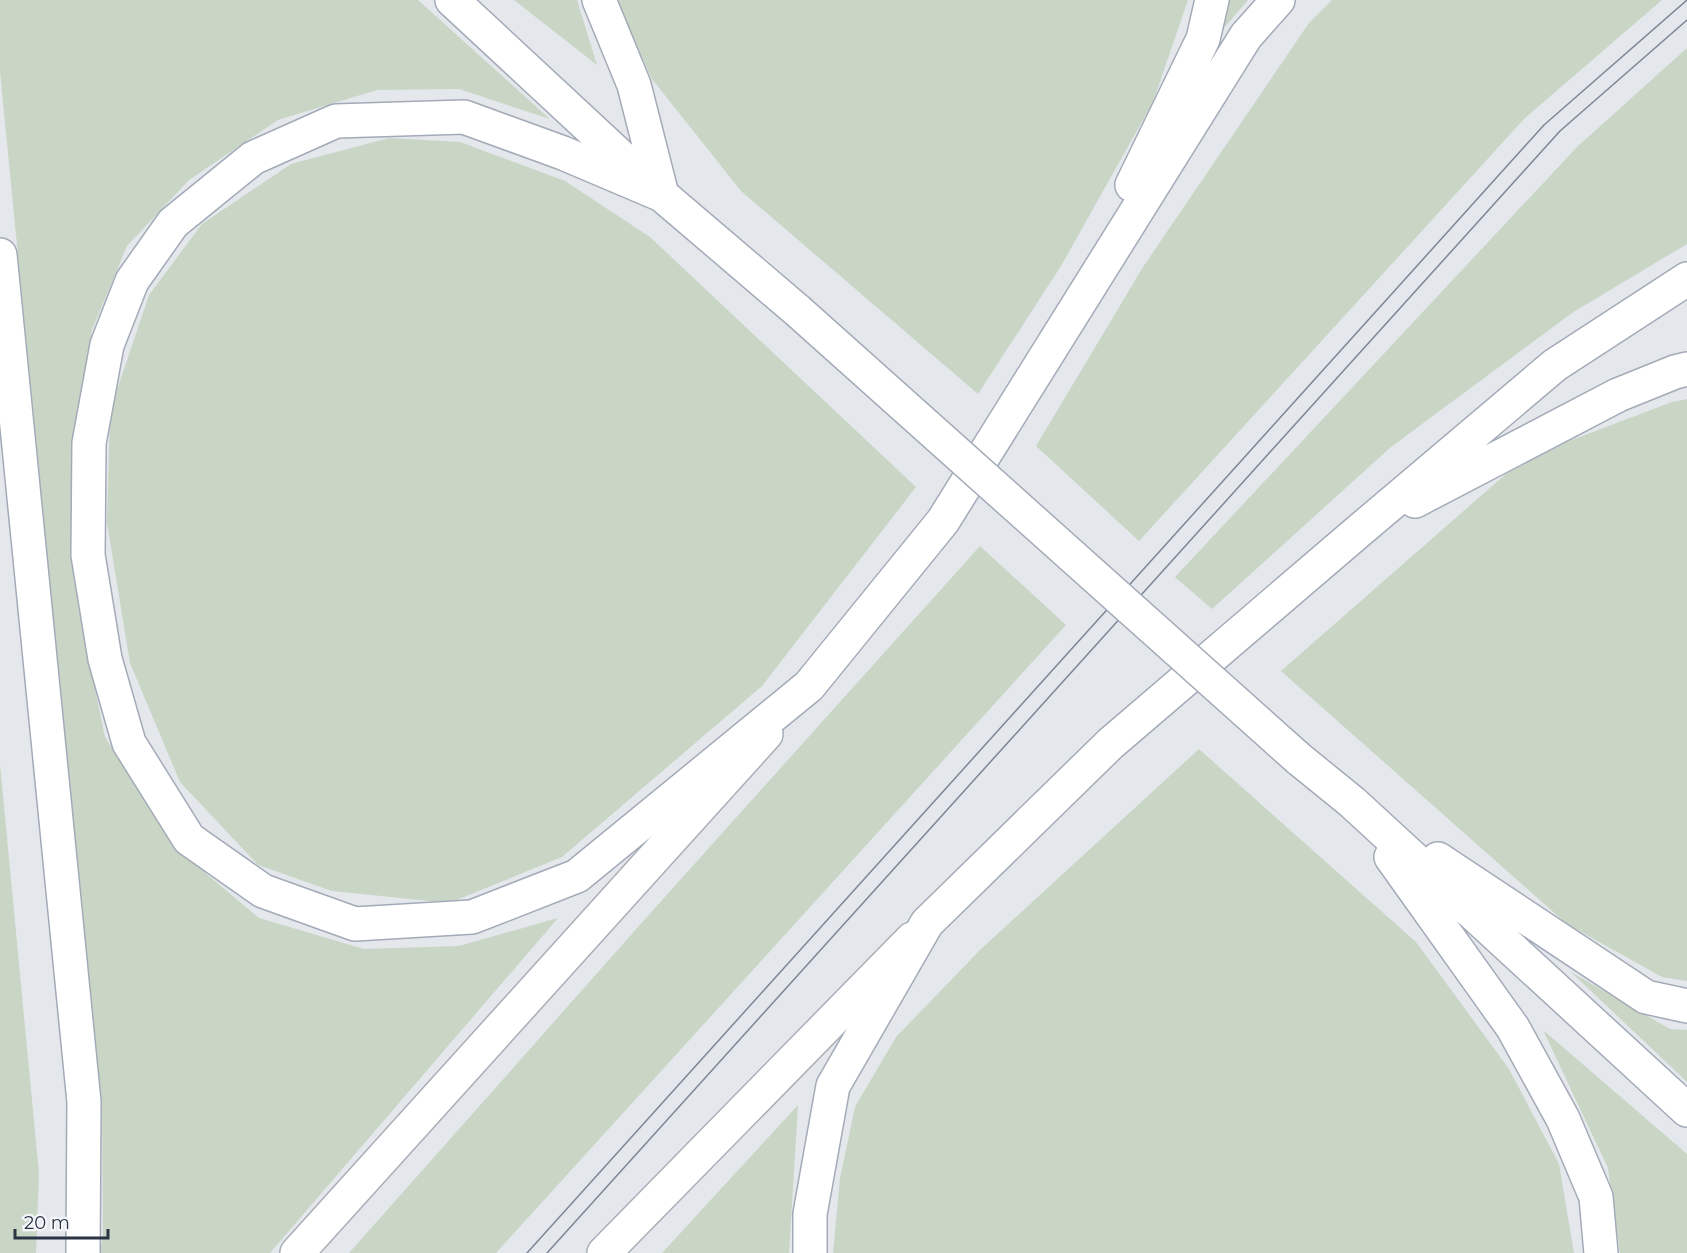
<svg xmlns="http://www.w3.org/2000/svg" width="1687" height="1253" font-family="Montserrat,sans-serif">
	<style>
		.green { fill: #c9d6c5 }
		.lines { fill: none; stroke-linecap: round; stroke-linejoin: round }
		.secondary-casing { stroke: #a9aeb7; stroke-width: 36 }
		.primary-casing { stroke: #a3abb8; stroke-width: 36 }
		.secondary { stroke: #fff; stroke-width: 33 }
		.primary { stroke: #fff; stroke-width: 33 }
		.tram { stroke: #7d8696; stroke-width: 1.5 }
		.primary-bridge-casing { stroke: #a3abb8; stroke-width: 36; stroke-linecap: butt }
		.primary-bridge { stroke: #fff; stroke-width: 33 }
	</style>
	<rect width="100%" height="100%" fill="#e4e7ec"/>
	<!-- green -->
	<path class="green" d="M 0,0 L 418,0 L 550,119 L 459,89 L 377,90 L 278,120 L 189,180 L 127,246 L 92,330 L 72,475 L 78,607 L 105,737 L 172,845 L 259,918 L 364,949 L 459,946 L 558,918 L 270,1253 L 100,1253 L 103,1235 L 102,1111 L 0,72 Z
		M 514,0 L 577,0 L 597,65 Z
		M 616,0 L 1188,0 L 1153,102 L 1061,266 L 978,394 L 741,191 L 652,79 Z
		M 1229,0 L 1248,0 L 1224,28 Z
		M 1332,0 L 1662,0 L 1525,118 L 1139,541 L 1036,446 L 1143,267 L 1309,23 Z
		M 1687,48 L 1687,244 L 1572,313 L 1391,447 L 1212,609 L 1175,577 L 1577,147 Z
		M 389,138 L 460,142 L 565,181 L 650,237 L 916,487 L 762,686 L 562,857 L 449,903 L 332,891 L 258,865 L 180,782 L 130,663 L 107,523 L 110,411 L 149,295 L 202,224 L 291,164 Z
		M 1687,399 L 1687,981 L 1662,977 L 1567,924 L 1281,671 L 1507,473 L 1569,441 L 1672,402 Z
		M 980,546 L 1066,625 L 496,1253 L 349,1253 L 646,918 Z
		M 1199,749 L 1416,942 L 1509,1069 L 1559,1164 L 1574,1253 L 833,1253 L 840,1178 L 855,1107 L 896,1037 L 980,950 Z
		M 0,764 L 39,1174 L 36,1253 L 0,1253 Z
		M 1571,972 L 1670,1029 L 1687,1030 L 1687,1082 Z
		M 1543,1030 L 1687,1154 L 1687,1253 L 1620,1253 L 1608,1168 Z
		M 798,1105 L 789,1253 L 662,1253 Z"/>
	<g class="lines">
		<defs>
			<path id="secondary" d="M 297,1253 L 766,734
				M 604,1253 L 912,939"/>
			<path id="primary" d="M 452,0 L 662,195 L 798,311
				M 599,0 L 634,85 L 662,195
				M 1132,185 L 1203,39 L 1212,0
				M 662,195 L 563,153 L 464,117 L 336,121 L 253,158 L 173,223 L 132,281 L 107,345 L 89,443 L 88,555 L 105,659 L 129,743 L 189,839 L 263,891 L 355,924 L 472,917 L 577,876 L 809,686 L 943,521 L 1246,36 L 1278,0
				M 0,255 L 84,1102 L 83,1253
				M 1415,501 L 1618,395 L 1675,372 L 1687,369
				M 1299,759 L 1352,802 L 1687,1110
				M 1391,857 L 1513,1028 L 1563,1119 L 1596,1197 L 1601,1253
				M 1438,859 L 1646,997 L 1687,1006
				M 810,1253 L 810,1214 L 833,1086 L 927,923 L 1110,744 L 1360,530 L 1555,365 L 1687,279"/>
		</defs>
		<!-- secondary casing -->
		<use href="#secondary" class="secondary-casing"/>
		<!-- primary casing -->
		<use href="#primary" class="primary-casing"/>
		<!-- secondary -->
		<use href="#secondary" class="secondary"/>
		<!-- primary -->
		<use href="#primary" class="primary"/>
		<!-- tram -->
		<path class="tram" d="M 527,1253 L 1544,125 L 1687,0
			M 547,1253 L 1560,131 L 1687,20"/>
		<defs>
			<path id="primary-bridge" d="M 798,311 L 1299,759"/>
		</defs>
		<!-- primary-bridge casing -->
		<use href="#primary-bridge" class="primary-bridge-casing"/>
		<!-- primary-bridge -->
		<use href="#primary-bridge" class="primary-bridge"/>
	</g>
	<!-- scale -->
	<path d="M15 1229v9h93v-9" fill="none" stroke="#2b3445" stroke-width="3"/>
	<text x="24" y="1229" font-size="18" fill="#2b3445" stroke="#f4f6f9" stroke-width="4.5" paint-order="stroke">20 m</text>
</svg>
